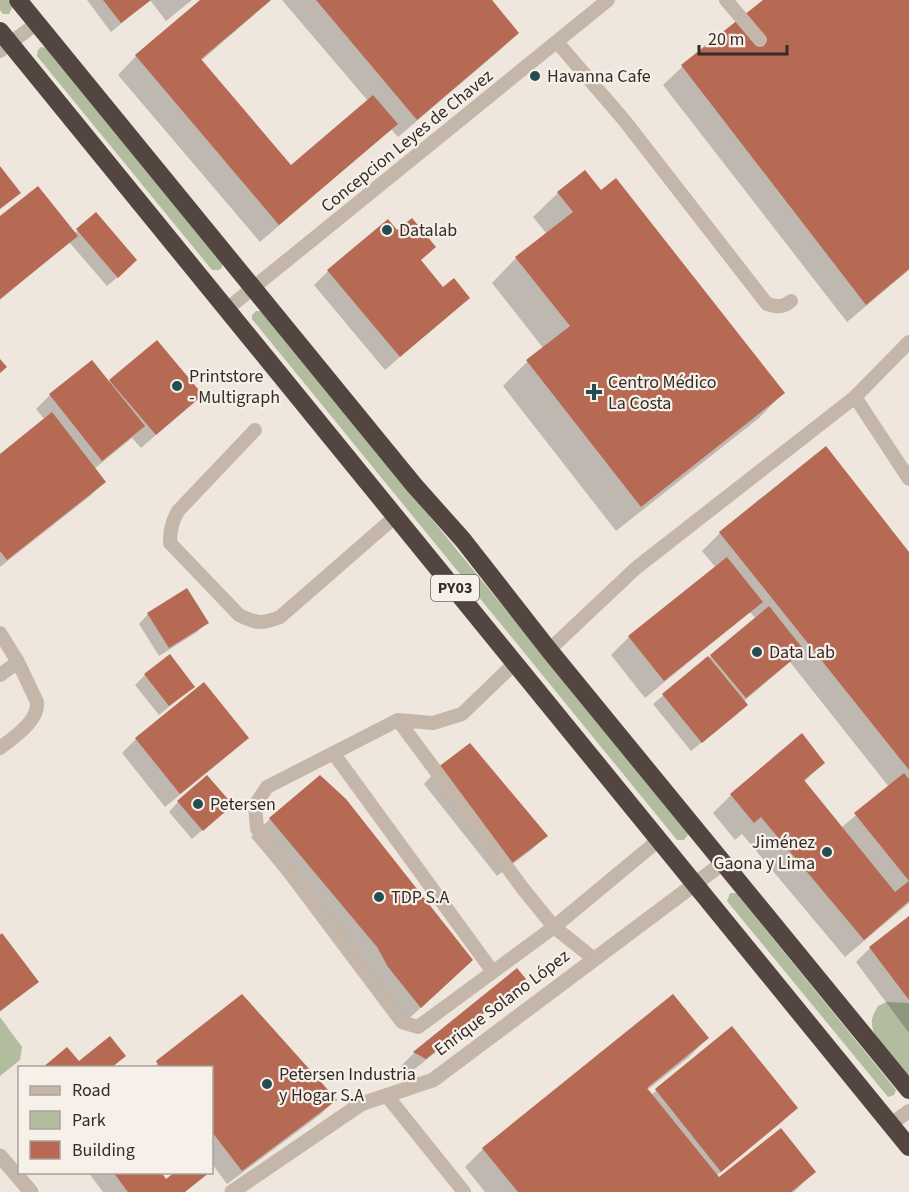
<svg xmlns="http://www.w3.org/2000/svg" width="909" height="1192" font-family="'Source Sans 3',sans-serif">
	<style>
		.green { fill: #b2bc9e }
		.shadow { fill: #0003 }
		.building { fill: #b66a53 }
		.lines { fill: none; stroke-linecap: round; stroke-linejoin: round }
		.lane { stroke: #c5b6aa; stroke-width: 14 }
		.street { stroke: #c5b6aa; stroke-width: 15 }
		.highway { stroke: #534641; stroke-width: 18 }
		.poi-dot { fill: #234d50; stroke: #f7f0e8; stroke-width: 2 }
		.labels { text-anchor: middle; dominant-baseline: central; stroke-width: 4.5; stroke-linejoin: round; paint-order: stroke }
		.shield { fill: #f7f0e8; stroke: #6e6762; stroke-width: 1.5 }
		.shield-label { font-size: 16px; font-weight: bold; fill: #342c29 }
		.poi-label { font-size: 18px; fill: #342c29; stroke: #f7f0e8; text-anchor: start }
		.street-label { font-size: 18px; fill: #342c29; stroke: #f7f0e8 }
	</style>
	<rect width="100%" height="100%" fill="#efe6dd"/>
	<!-- green -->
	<path class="green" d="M 0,0 L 8,0 L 13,6 L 9,14 L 3,14 L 0,10 Z
		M 41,47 L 47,48 L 222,262 L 222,268 L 219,270 L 212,270 L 37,56 L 38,50 Z
		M 256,311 L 262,311 L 687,832 L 688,835 L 684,840 L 677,840 L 252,319 L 252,315 Z
		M 730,893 L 736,893 L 896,1090 L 894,1095 L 888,1097 L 727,901 Z
		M 887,1002 L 909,1003 L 909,1076 C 899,1065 872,1039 872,1024 C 871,1017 875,1012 878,1006 Z
		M 0,1017 L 22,1047 L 20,1060 L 0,1076 Z"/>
	<!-- shadow -->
	<path class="shadow" d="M 87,0 L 192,0 L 166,21 L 150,0 L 111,32 Z
		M 202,0 L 271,0 L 201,61 L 291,167 L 368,101 L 282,0 L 490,0 L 517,33 L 499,51 L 398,137 L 391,129 L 260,242 L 118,75 L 136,56 Z
		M 765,0 L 909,0 L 909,270 L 847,322 L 663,85 L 682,67 Z
		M 558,193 L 783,393 L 759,418 L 616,531 L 503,386 L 527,362 L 544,349 L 492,283 L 516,258 L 547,234 L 533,217 Z
		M 95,214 L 126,270 L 107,286 L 69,242 L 0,300 L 0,218 L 74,234 Z
		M 420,261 L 443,289 L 468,298 L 385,370 L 314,285 L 328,271 Z
		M 157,342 L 201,395 L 141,448 L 132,438 L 94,469 L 104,482 L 90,496 L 0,567 L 0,455 L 45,420 L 36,409 L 50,395 L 108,383 Z
		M 720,533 L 909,556 L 909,903 L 845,957 L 742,834 L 735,840 L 713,813 L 731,795 L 802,735 L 823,763 L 804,782 L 841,828 L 889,787 L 790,662 L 743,702 L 746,705 L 736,715 L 691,751 L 653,704 L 756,619 L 750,612 L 645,698 L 611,655 L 629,637 L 716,568 L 702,551 Z
		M 148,614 L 207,622 L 197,632 L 159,656 L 139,624 Z
		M 145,675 L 193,687 L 159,715 L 135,685 Z
		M 247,738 L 232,752 L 165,807 L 122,753 L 136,739 Z
		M 438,769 L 546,836 L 531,850 L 497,876 L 424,784 Z
		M 320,777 L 453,978 L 402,1025 L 359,966 L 251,837 L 270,819 Z
		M 178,802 L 221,814 L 192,839 L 169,812 Z
		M 909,918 L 909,1033 L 856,962 L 870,948 Z
		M 0,937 L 37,982 L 0,1012 Z
		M 517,970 L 524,979 L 510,993 L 411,1072 L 400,1067 L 414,1053 Z
		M 242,996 L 335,1100 L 321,1114 L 227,1184 L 212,1164 L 212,1068 L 152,1068 Z
		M 732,1028 L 796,1108 L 782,1122 L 716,1176 L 719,1180 L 814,1172 L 794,1192 L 485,1192 L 465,1167 L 483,1149 L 707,1038 L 689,1057 L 647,1090 L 651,1095 Z
		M 88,1172 L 159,1172 L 159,1184 L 208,1172 L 185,1192 L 103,1192 Z"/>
	<!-- building -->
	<path class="building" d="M 103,0 L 151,0 L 121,23 Z
		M 200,0 L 271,0 L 201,59 L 291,165 L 373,95 L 398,124 L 279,225 L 135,55 Z
		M 316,0 L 492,0 L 519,33 L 417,120 Z
		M 763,0 L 909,0 L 909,269 L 866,305 L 681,65 Z
		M 0,166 L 21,193 L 0,209 Z
		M 585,170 L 601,190 L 616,178 L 785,393 L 641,507 L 526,360 L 570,326 L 515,257 L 573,212 L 557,192 Z
		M 38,186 L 78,236 L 0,299 L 0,216 Z
		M 96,212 L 137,260 L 118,278 L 76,229 Z
		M 412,218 L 436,247 L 421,260 L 443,287 L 454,278 L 470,298 L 400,357 L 327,270 L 388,219 L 397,230 Z
		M 157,340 L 203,395 L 156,435 L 109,380 Z
		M 0,359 L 7,367 L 0,373 Z
		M 92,360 L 145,426 L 102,461 L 49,394 Z
		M 52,412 L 106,482 L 7,560 L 0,551 L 0,454 Z
		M 826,446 L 909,552 L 909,770 L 719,532 Z
		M 727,557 L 763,602 L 664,681 L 628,636 Z
		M 187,588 L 209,623 L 169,648 L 147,613 Z
		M 769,606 L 804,650 L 746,698 L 710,655 Z
		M 170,654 L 195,687 L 169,706 L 144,674 Z
		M 708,656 L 748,705 L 702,743 L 662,694 Z
		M 204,682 L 249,738 L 180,794 L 135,738 Z
		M 802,733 L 825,763 L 804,780 L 895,892 L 909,881 L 854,813 L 904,773 L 909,779 L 909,901 L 864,940 L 761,817 L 754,823 L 730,794 Z
		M 470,743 L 548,836 L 512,863 L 437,768 Z
		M 207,775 L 233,805 L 203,831 L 177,801 Z
		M 320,775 L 346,799 L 473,960 L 421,1008 L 388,967 L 377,947 L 269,818 Z
		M 909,916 L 909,1000 L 869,947 Z
		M 2,933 L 39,982 L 0,1011 L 0,935 Z
		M 517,968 L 526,979 L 426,1059 L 413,1052 Z
		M 242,994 L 337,1100 L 242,1171 L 212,1132 L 212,1068 L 160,1068 L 156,1061 Z
		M 673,994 L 709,1038 L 647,1088 L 719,1177 L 781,1128 L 816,1172 L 791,1192 L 518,1192 L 482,1148 Z
		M 732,1026 L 798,1108 L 721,1172 L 655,1089 Z
		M 110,1036 L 126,1056 L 111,1068 L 42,1068 L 67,1047 L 79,1061 Z
		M 113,1172 L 161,1172 L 166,1179 L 175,1172 L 210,1172 L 185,1192 L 128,1192 Z"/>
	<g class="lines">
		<!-- lane -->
		<path class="lane" d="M 726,0 L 760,40
			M 557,42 L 624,120 L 767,304 C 777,307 783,308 791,301
			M 0,51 L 37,23
			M 227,309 L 608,0
			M 855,397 L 909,479
			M 255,430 L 178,511 C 172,522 170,530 170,543 L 239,615 C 257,624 262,624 280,617 L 396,516
			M 0,633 L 18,662 L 37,702 C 39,721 14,737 0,748
			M 549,650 L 636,568 L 855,397 L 909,342
			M 516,662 L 462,714 L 433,723 L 398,720 L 267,787 L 255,805 L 257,829 L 402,1022 L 418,1027 L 554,927 L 660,839
			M 0,675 L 18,662
			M 398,720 L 524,890 L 554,927 L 593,958
			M 334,754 L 493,972
			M 387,1096 L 464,1192
			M 891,1124 L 909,1111"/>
		<!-- street -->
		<path class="street" d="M 0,1156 L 31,1192
			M 232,1192 L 361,1104 L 433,1080 L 723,863"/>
		<!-- highway -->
		<path class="highway" d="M 18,0 L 414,485 L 463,540 L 549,650 L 909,1090
			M 0,31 L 909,1147"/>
	</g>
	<!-- markers -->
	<g class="poi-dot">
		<circle cx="535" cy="76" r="6"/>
		<circle cx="387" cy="230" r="6"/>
		<circle cx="177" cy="386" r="6"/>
		<path d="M591 383h6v6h6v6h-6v6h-6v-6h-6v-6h6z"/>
		<circle cx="757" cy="652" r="6"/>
		<circle cx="198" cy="804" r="6"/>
		<circle cx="827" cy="852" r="6"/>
		<circle cx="379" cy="897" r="6"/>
		<circle cx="267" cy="1084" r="6"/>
	</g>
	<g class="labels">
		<!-- shield labels -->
		<rect class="shield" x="431" y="575" width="48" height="26" rx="4.5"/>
		<g class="shield-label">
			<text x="455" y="588">PY03</text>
		</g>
		<!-- poi labels -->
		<g class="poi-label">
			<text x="547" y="76">Havanna Cafe</text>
			<text x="399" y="230">Datalab</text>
			<text x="189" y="376">Printstore<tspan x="189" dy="21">- Multigraph</tspan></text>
			<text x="608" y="382">Centro Médico<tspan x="608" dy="21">La Costa</tspan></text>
			<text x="769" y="652">Data Lab</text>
			<text x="210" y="804">Petersen</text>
			<text x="815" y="842" text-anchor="end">Jiménez<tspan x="815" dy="21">Gaona y Lima</tspan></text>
			<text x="391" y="897">TDP S.A</text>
			<text x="279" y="1074">Petersen Industria<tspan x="279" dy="21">y Hogar S.A</tspan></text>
		</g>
		<!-- street labels -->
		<g class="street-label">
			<text transform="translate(407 141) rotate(-39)">Concepcion Leyes de Chavez</text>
			<text transform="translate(502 1003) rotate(-37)">Enrique Solano López</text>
		</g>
	</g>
	<!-- legend -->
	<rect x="18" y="1066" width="195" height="108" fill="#f7f0e8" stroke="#a9a29c" stroke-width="1.5"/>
	<rect x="30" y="1086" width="30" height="9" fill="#c5b6aa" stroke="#a9a29c" stroke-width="1.5"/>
	<text x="72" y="1096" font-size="18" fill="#342c29">Road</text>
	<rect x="30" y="1111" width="30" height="18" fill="#b2bc9e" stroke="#a9a29c" stroke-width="1.5"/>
	<text x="72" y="1126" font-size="18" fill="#342c29">Park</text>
	<rect x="30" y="1141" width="30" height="18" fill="#b66a53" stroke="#a9a29c" stroke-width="1.5"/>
	<text x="72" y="1156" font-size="18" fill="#342c29">Building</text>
	<!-- scale -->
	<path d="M699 45v9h88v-9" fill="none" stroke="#342c29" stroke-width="3"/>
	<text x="708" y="45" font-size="18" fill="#342c29" stroke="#f7f0e8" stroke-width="4.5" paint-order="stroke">20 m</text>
</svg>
